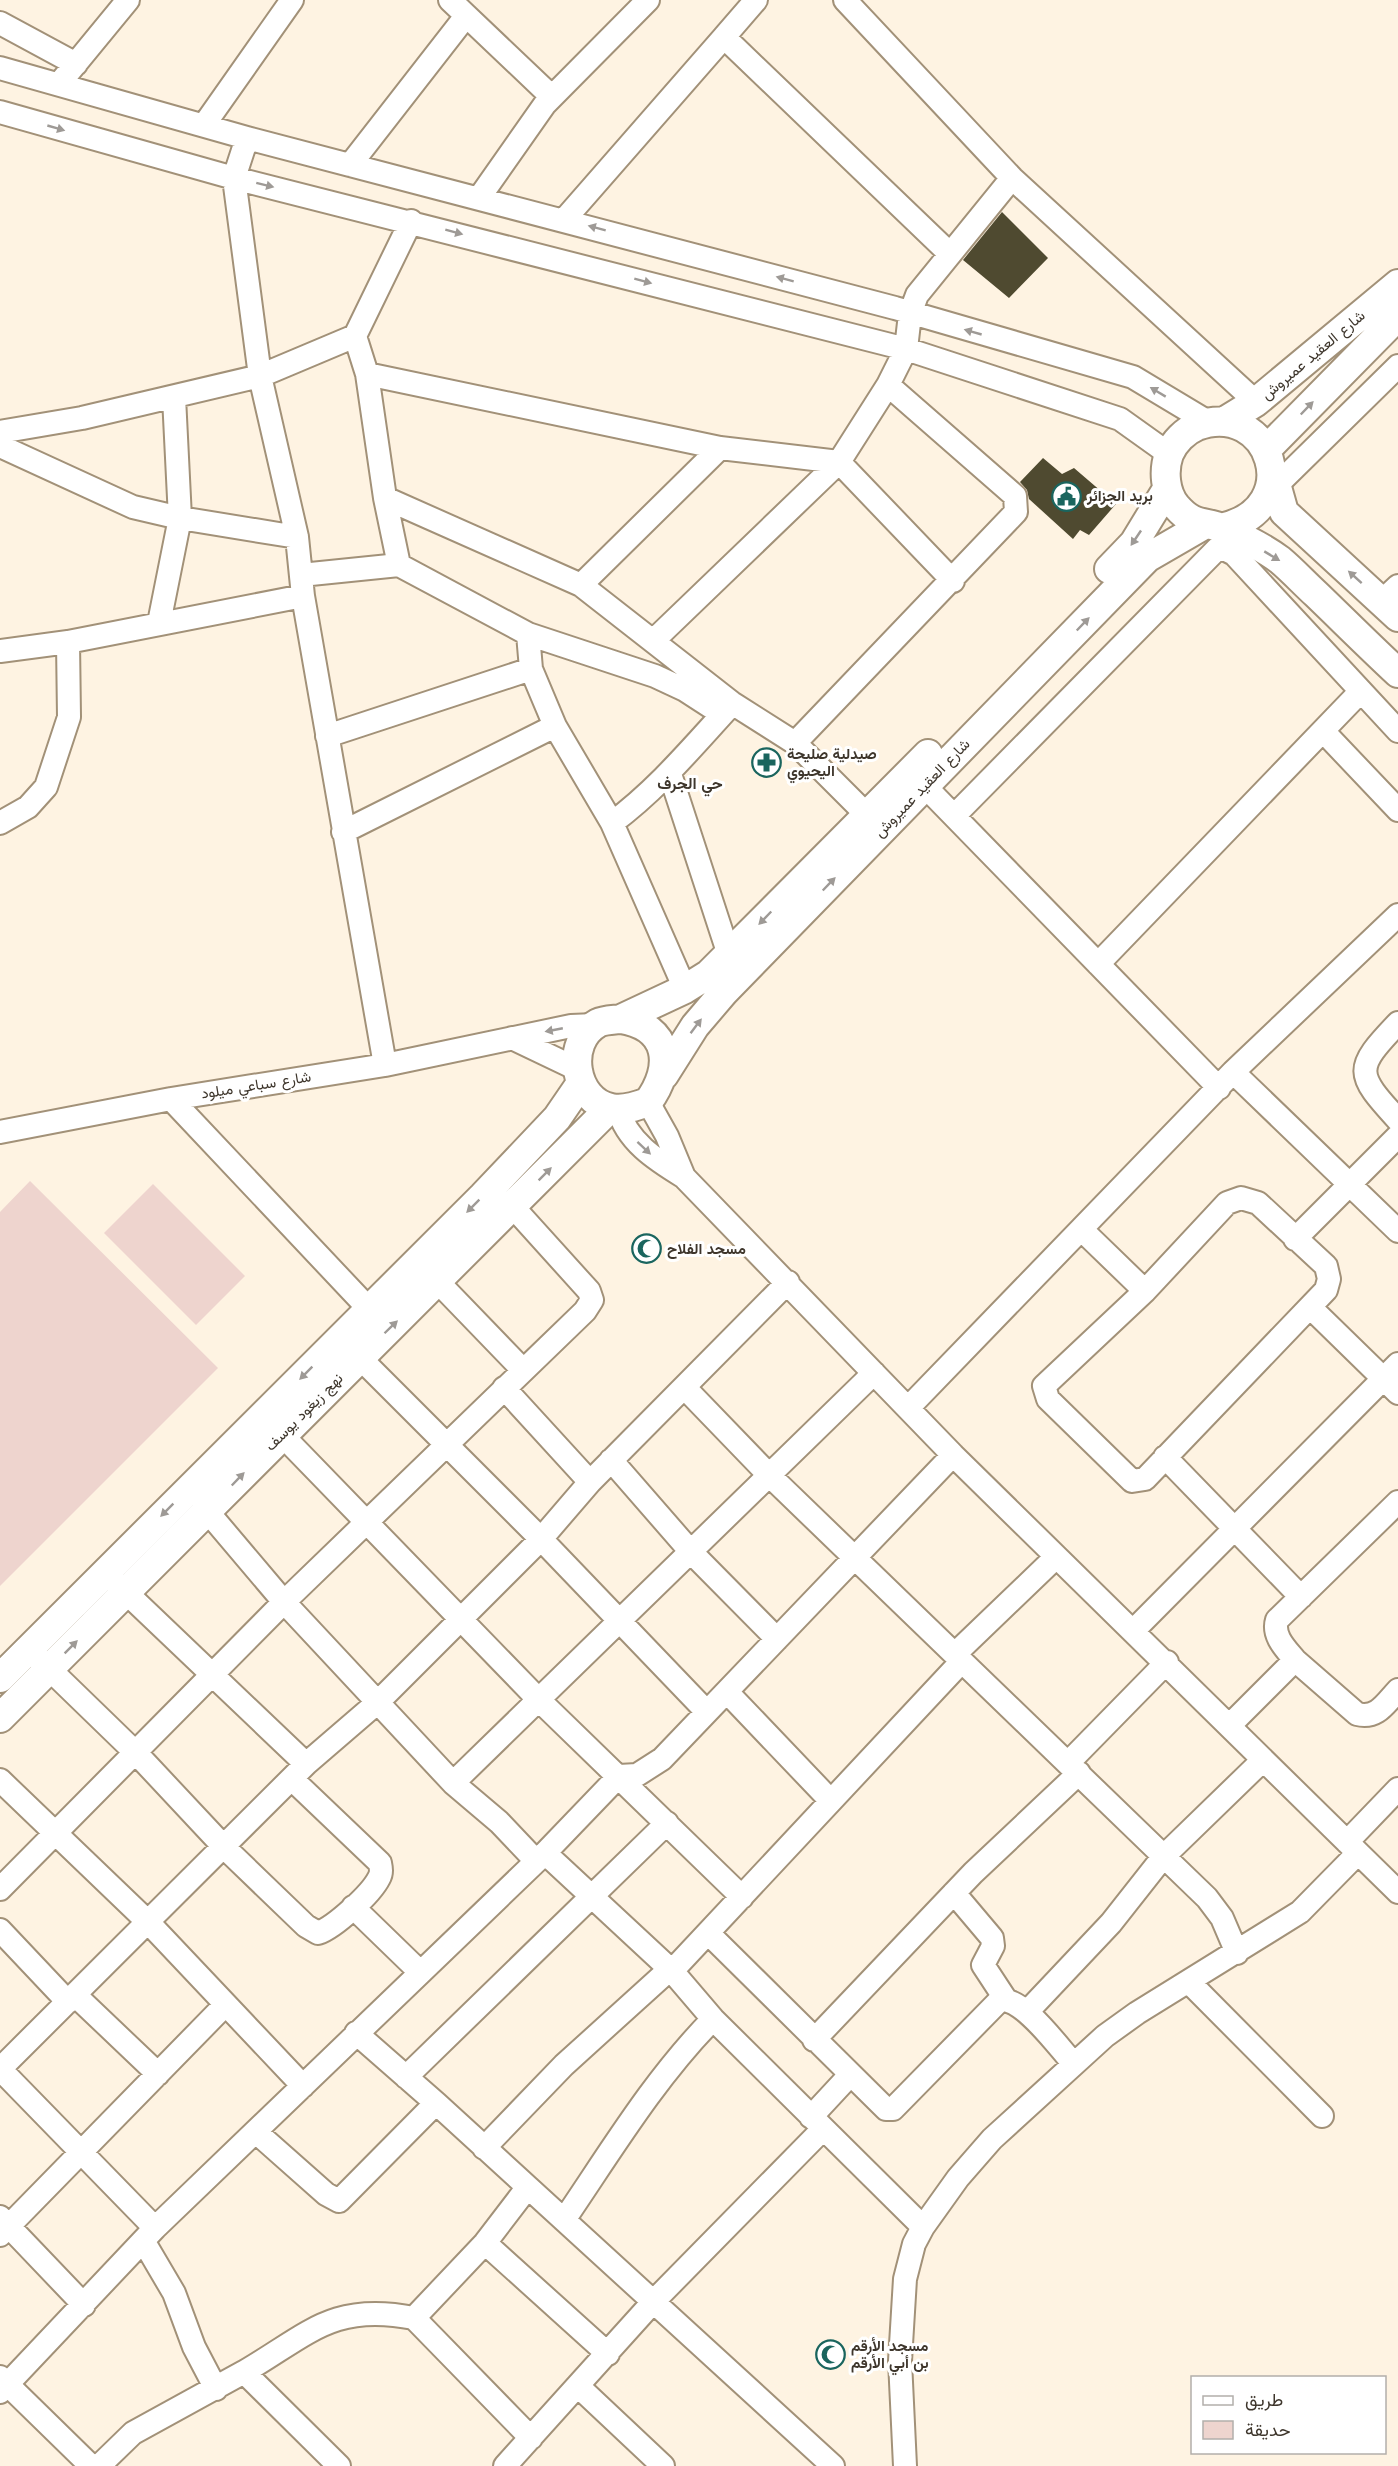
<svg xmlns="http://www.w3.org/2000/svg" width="1398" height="2466" font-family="'Work Sans',Vazirmatn,sans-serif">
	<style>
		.green { fill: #eed4ce }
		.building { fill: #4f4a30 }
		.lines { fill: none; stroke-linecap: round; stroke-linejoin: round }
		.minor-casing { stroke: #a29178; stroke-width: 26 }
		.major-casing { stroke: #a29178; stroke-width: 32 }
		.minor { stroke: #fff; stroke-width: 22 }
		.major { stroke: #fff; stroke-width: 28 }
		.oneway { fill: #9e9a96 }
		.labels { text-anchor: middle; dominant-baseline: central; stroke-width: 6; stroke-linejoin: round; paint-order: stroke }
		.street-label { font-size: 15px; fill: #3e362c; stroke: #fff }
		.poi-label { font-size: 15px; font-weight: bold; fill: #3e362c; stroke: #fff; text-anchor: start }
		.neighbourhood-label { font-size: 16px; font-weight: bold; fill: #3e362c; stroke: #fff }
	</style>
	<rect width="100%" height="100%" fill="#fef3e2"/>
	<!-- green -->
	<path class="green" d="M 30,1181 L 218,1368 L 0,1586 L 0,1212 Z
		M 153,1184 L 245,1276 L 196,1325 L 104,1233 Z"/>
	<!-- building -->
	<path class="building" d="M 1002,212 L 1048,258 L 1009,298 L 963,260 Z
		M 1043,458 L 1062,474 L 1074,468 L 1116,504 L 1089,535 L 1080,530 L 1073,539 L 1029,499 L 1027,490 L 1020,482 Z"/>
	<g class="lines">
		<defs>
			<path id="minor" d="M 450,0 L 552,97
				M 845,0 L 1012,178 L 1256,402
				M 0,23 L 76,64
				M 724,37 L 756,0
				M 0,68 L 247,138 L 895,308 L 1133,377 L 1208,422
				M 59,84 L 128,0
				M 0,112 L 234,178 L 906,349 L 1120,419 L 1169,454
				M 204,125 L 292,0
				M 247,138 L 234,178 L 260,376 L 297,537 L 303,596 L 385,1065
				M 350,165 L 466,16
				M 479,198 L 545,104 L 648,0
				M 564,220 L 724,37 L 949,253
				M 355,336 L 411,221
				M 0,432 L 82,418 L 260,376 L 355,336 L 367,374
				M 0,446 L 133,507 L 180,518 L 297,537
				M 1277,485 L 1398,366
				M 385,498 L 581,585 L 732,703 L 795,743 L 867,815
				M 399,565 L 385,498 L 367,374 L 720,448 L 839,462 L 953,581
				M 301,575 L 399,565 L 528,634 L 655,676 L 685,690 L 722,714
				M 581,585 L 720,448
				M 1382,601 L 1398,586
				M 159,623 L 180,518 L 174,397
				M 528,634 L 531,669 L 555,726 L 612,823 L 685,989
				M 653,641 L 839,462 L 888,385 L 906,349 L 910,314 L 917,295 L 1012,178
				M 0,651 L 68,642 L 303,596
				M 1323,731 L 1398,810
				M 327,736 L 531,669
				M 795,743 L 1016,512 L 1015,496 L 888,385
				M 670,774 L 729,955
				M 914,775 L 1219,1088
				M 954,816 L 1217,549 L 1224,549 L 1234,554 L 1398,731
				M 0,823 L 28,807 L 46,787 L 69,717 L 68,642
				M 612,823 C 659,788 693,746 732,704
				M 343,832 L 555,726
				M 1098,964 L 1361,691
				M 1398,1023 C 1354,1069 1355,1073 1398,1120
				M 512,1038 L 577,1069
				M 1233,1072 L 1398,1231
				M 171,1099 L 369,1309
				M 648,1102 L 667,1136 L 684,1177
				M 618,1108 C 626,1141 656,1160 684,1177 L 953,1455 L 1398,1892
				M 0,1132 L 171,1099 L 385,1065 L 571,1026 L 595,1025
				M 1241,1198 L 1258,1203 L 1326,1266 L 1329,1279 L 1326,1290 L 1145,1479 L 1132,1481 L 1048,1399 L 1044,1386 L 1145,1291 L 1227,1203 Z
				M 1082,1230 L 1145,1291
				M 1295,1239 L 1398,1136
				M 438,1282 L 522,1369
				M 1310,1307 L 1398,1393
				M 348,1346 L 541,1539 L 706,1711
				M 504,1388 L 590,1482
				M 685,1388 L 769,1475 L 1207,1898 L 1222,1918 L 1237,1953
				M 909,1407 L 1233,1072 L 1398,915
				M 282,1435 L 540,1701 L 742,1897
				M 1165,1457 L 1301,1597
				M 611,1460 L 692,1553 L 777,1639
				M 207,1511 L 284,1602 L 453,1783 L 499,1822 L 536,1861
				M 114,1581 L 306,1764
				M 1134,1630 L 1398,1364
				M 955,1654 L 1056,1557
				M 38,1658 L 137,1754 L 225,1848 L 306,1926 L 318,1933 C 335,1927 371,1894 379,1878 C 382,1873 381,1868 380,1863 L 293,1780
				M 1295,1660 L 1357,1714 C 1377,1719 1385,1704 1398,1690
				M 727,1692 L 830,1800
				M 1230,1725 L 1295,1660 C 1286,1649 1272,1636 1277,1620 L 1398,1502
				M 1069,1762 L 1167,1662
				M 0,1780 L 148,1922 L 303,2086
				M 453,1783 L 874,1373
				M 1347,1842 L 1398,1789
				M 545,1853 L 672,1971 L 713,2019 L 923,2227
				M 0,1889 L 284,1602 L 585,1311 L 592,1300 L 589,1291 L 513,1207
				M 954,1893 L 992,1938 L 993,1946 L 983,1965 L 1006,2000
				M 353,1907 L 420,1972
				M 0,1930 L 68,2002
				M 708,1933 L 886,2109 L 893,2109 L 1000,2000 C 1024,1998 1058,2047 1074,2064
				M 672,1971 L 962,1661
				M 1189,1982 L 1322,2116
				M 75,1995 L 158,2074
				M 1027,2012 L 1111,1923 L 1163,1857 L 1263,1760
				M 356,2033 L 436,2103 L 833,2466
				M 814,2040 L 973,1873 L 1079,1773
				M 406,2077 L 667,1823
				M 811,2117 L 850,2075
				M 256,2132 L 326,2194 L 339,2201 L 436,2103
				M 484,2148 L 564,2065 L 670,1969
				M 0,2217 L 84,2305
				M 564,2220 C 611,2151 654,2079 713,2019
				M 155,2228 L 0,2069 L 306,1764 L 378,1702 L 541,1539 L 590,1482 L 788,1282
				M 0,2235 L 225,2005
				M 144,2242 L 174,2293 L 194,2347 L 216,2389
				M 485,2243 L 608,2354
				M 414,2318 L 531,2438
				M 0,2377 L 91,2466
				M 579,2387 L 663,2466
				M 0,2392 L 155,2228 L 545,1853 L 619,1776 L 637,1775 L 662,1759 L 953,1455
				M 99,2466 L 133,2433 L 244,2372
				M 339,2466 L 244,2372 C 309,2334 333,2302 414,2318 L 485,2243 L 527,2188
				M 505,2466 L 653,2302 L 823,2129
				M 905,2466 L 900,2361 L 905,2279 L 914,2244 L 923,2227 L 958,2178 L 992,2139 L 1105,2036 L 1137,2013 L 1300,1912 L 1358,1853"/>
			<path id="major" d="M 1225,421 L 1256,402 L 1398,284
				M 1266,450 L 1398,316
				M 1273,473 L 1284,512 L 1398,617
				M 1221,528 C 1309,508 1269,399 1197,426 C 1185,431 1174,442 1169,454 C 1163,471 1165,492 1176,506 C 1195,528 1204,520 1224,529 C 1242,537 1264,548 1280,560 C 1292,570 1304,583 1316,594 C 1343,620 1370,647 1398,673
				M 1109,569 L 1134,543 L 1167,489
				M 621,1019 L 685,989 L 709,974 L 928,754
				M 621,1019 C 670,1027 674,1067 648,1102 C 637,1106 623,1111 611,1108 C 574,1101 564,1042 598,1023 C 604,1020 614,1020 621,1019 Z
				M 664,1075 L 695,1026 L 724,992 L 1147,558 L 1204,525
				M 0,1678 L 483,1196 L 557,1118 L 581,1083
				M 0,1718 L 610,1108"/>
		</defs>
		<!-- minor casing -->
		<use href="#minor" class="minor-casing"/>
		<!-- major casing -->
		<use href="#major" class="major-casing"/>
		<!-- minor -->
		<use href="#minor" class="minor"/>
		<!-- major -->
		<use href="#major" class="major"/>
	</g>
	<!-- one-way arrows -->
	<defs><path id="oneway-solid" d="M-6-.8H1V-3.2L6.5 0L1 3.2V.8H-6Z" transform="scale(1.5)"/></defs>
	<g class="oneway">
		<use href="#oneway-solid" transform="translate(56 128) rotate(16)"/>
		<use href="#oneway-solid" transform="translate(265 185) rotate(14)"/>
		<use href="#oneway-solid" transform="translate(597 228) rotate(-165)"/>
		<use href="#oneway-solid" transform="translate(454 232) rotate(15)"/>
		<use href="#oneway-solid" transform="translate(785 279) rotate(-165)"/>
		<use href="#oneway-solid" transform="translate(643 281) rotate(15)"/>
		<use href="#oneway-solid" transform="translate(973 332) rotate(-164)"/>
		<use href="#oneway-solid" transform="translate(1158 392) rotate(-149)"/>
		<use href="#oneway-solid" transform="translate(1307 408) rotate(-46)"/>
		<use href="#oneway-solid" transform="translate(1136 538) rotate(124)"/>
		<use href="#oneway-solid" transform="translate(1272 556) rotate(31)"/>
		<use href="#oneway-solid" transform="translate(1355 577) rotate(-138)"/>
		<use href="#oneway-solid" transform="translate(1083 624) rotate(-46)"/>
		<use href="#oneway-solid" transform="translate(829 884) rotate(-46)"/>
		<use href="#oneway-solid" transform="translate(765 918) rotate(134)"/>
		<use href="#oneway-solid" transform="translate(696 1026) rotate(-53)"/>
		<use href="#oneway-solid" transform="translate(554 1030) rotate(169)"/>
		<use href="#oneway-solid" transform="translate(644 1148) rotate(43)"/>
		<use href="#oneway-solid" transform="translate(545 1174) rotate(-45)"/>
		<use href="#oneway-solid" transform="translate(473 1206) rotate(135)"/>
		<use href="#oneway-solid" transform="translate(391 1327) rotate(-44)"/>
		<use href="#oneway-solid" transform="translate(306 1373) rotate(135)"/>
		<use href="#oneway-solid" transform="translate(238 1479) rotate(-46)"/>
		<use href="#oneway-solid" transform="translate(167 1510) rotate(135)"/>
		<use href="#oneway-solid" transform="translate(71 1647) rotate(-45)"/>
	</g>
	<!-- icons -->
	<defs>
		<symbol id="civic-ring" viewBox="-11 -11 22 22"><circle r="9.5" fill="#fff" stroke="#1a655e" stroke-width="1.5"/><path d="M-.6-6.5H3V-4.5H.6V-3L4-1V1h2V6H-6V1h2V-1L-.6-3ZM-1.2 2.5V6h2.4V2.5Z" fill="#1a655e"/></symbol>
		<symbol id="pharmacy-ring" viewBox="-11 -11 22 22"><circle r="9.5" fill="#fff" stroke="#1a655e" stroke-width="1.5"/><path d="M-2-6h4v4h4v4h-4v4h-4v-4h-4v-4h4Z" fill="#1a655e"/></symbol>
		<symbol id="mosque-ring" viewBox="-11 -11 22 22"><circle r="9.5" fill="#fff" stroke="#1a655e" stroke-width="1.5"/><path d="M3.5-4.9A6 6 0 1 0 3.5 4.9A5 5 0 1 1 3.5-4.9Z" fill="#1a655e"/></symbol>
	</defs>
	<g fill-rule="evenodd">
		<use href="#civic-ring" x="1050" y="480" width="33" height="33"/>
		<use href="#pharmacy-ring" x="750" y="746" width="33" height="33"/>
		<use href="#mosque-ring" x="630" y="1232" width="33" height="33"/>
		<use href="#mosque-ring" x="814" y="2338" width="33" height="33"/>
	</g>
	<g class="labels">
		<!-- street labels -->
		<g class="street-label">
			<text transform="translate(1313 355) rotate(-40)">شارع العقيد عميروش</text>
			<text transform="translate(922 788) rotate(-46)">شارع العقيد عميروش</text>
			<text transform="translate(256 1085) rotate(-9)">شارع سباعي ميلود</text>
			<text transform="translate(304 1412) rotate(-45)">نهج زيغود يوسف</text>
		</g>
		<!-- poi labels -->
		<g class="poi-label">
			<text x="1087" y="496">بريد الجزائر</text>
			<text x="787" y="754">صيدلية صليحة<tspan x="787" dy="17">اليحيوي</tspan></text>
			<text x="667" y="1249">مسجد الفلاح</text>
			<text x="851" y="2346">مسجد الأرقم<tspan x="851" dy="17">بن أبي الأرقم</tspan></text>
		</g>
		<!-- neighbourhood labels -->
		<g class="neighbourhood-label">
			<text x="690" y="783">حي الجرف</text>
		</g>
	</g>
	<!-- legend -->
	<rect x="1191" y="2376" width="195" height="78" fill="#ffffff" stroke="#b2afab" stroke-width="1.5"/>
	<rect x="1203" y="2396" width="30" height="9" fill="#ffffff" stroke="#b2afab" stroke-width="1.5"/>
	<text x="1245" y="2406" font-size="18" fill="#3e362c">طريق</text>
	<rect x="1203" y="2421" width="30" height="18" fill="#eed4ce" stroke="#b2afab" stroke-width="1.5"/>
	<text x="1245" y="2436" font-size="18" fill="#3e362c">حديقة</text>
</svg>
